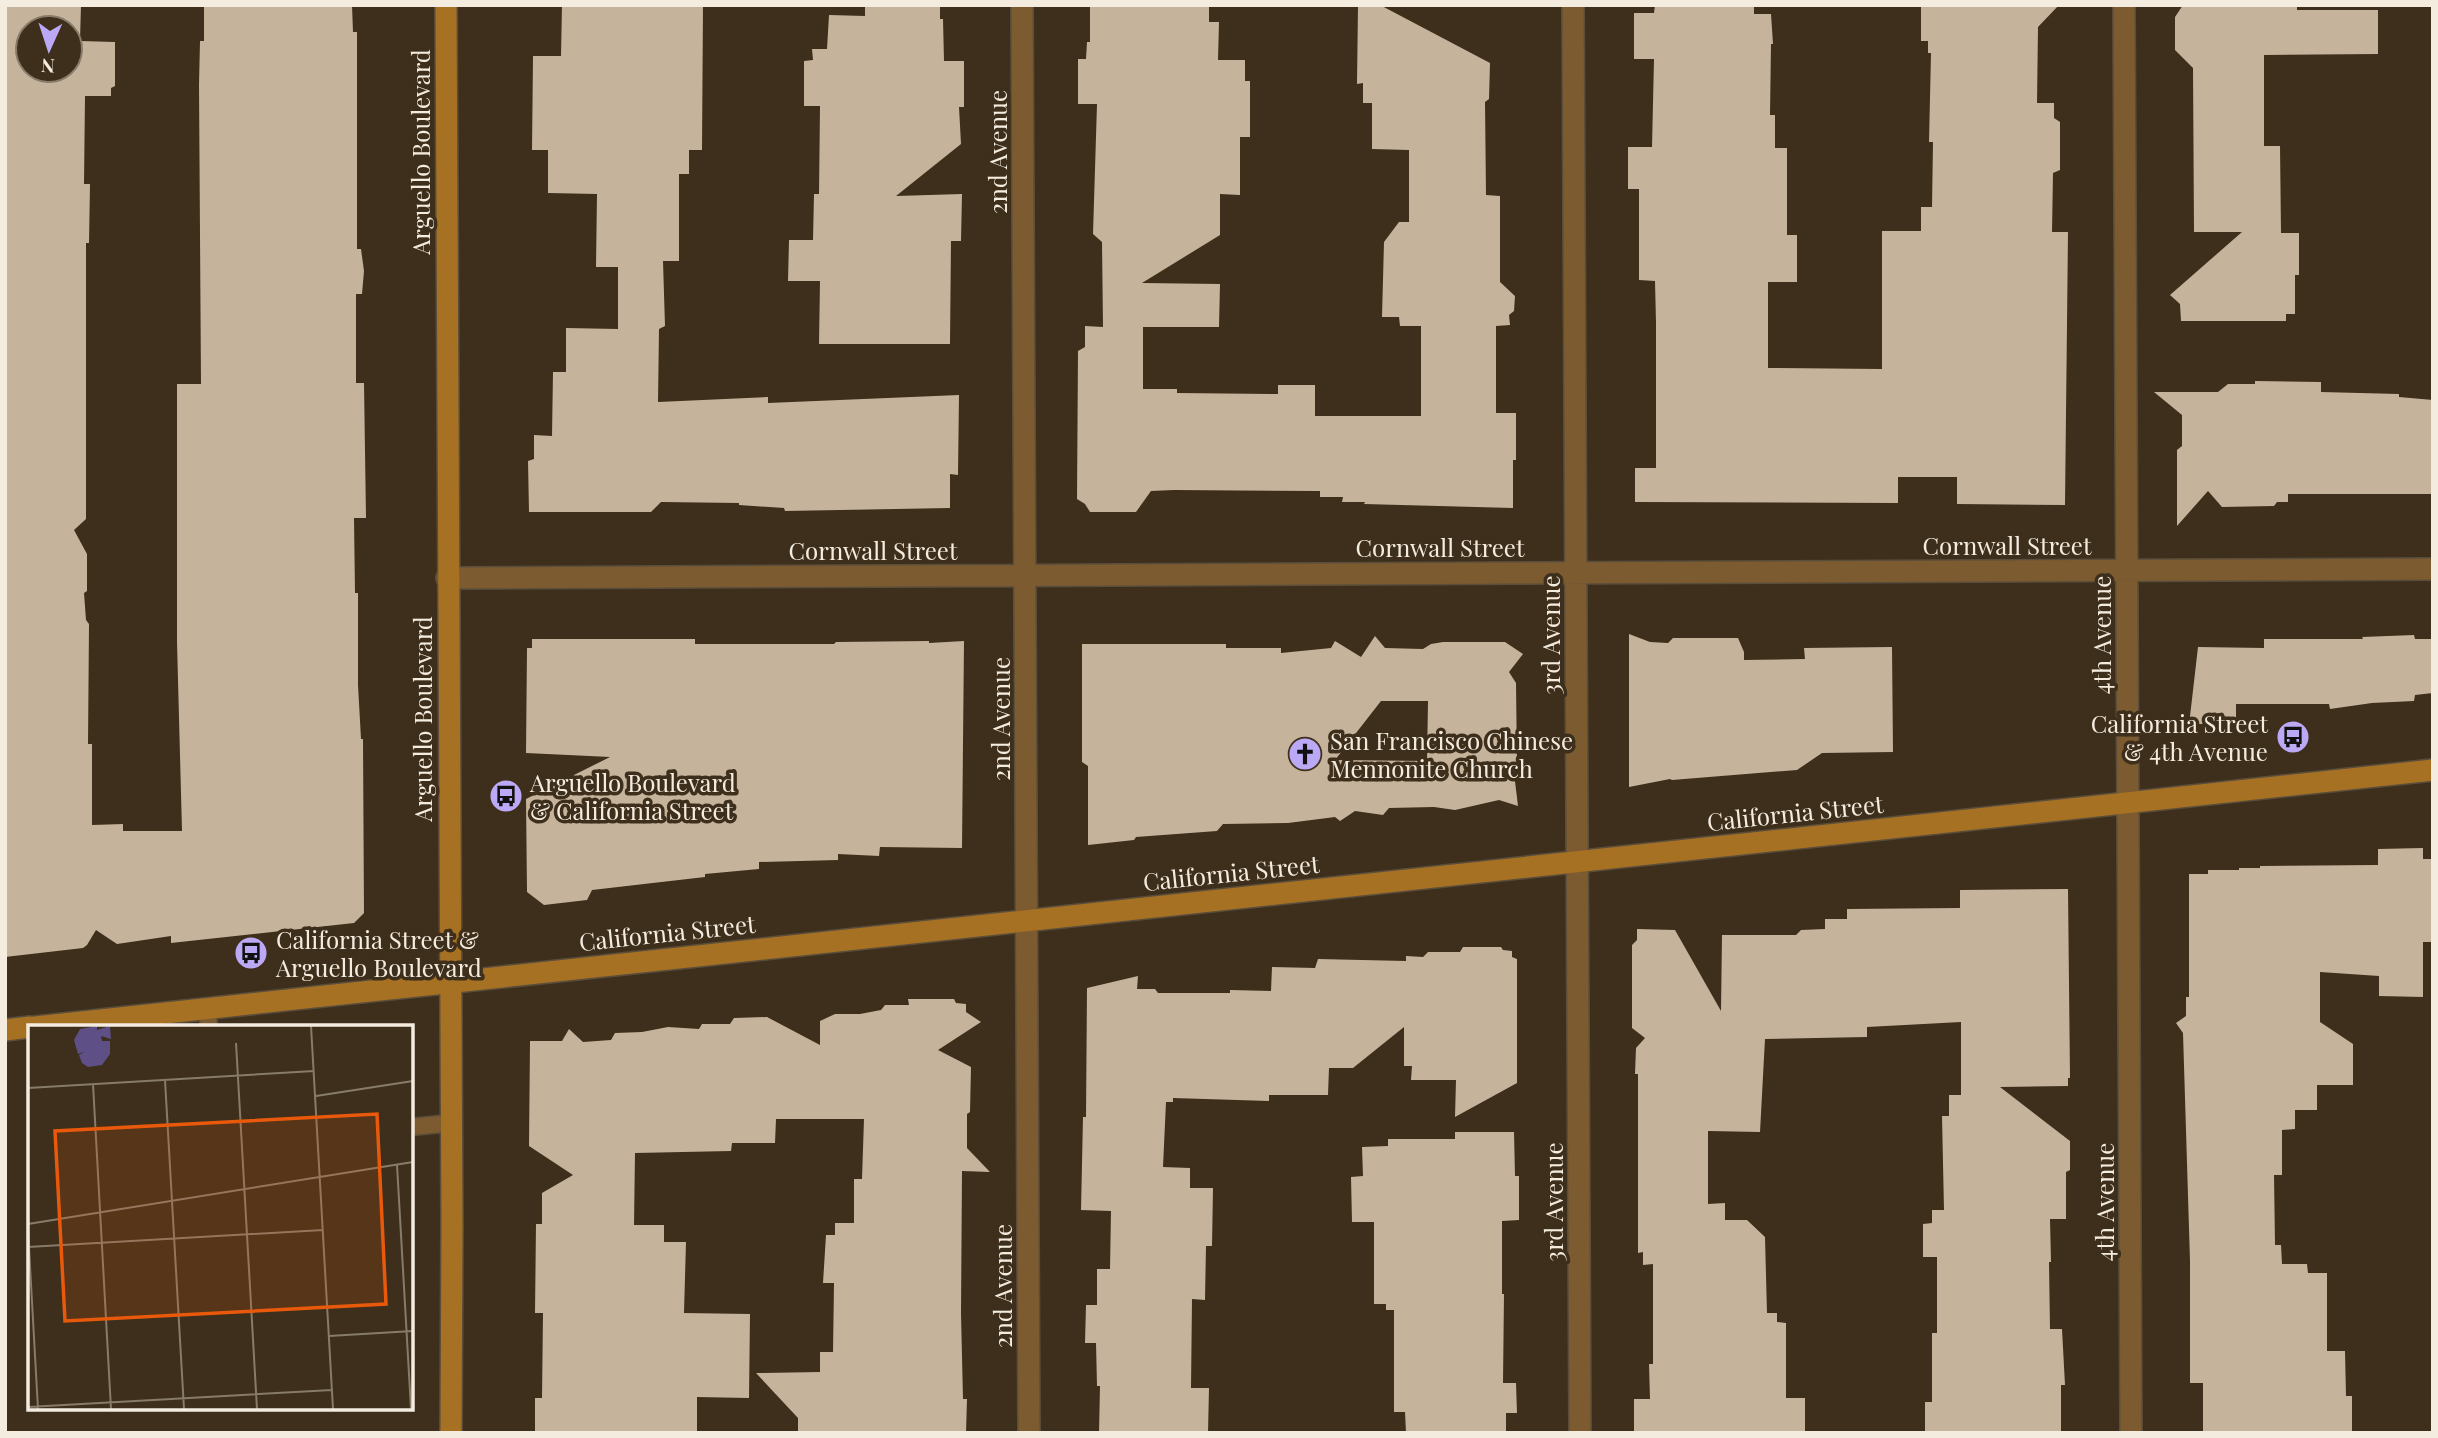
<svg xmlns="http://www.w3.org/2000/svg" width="2438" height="1438" font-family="'Playfair Display',serif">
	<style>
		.building { fill: #c6b39c; fill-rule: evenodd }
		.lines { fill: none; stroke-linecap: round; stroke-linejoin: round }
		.lane-casing { stroke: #5a4d3b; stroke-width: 19 }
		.street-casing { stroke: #5a4d3b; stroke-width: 24 }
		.secondary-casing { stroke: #5a4d3b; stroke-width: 24 }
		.lane { stroke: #7c5b30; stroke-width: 16 }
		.street { stroke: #7c5b30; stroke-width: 21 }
		.secondary { stroke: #a67123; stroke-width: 21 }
		.labels { text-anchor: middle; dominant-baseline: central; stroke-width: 7; stroke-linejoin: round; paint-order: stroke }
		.street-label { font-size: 24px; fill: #f5ece0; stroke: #3d2f1b }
		.poi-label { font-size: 24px; fill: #f5ece0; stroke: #3d2f1b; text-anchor: start }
		.inset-road { fill: none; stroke: #877b6a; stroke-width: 2 }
		.view { fill: #e8590c; fill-opacity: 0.15; stroke: #e8590c; stroke-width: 3.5 }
		.inset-edge { fill: none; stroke: #f5ece0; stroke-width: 3.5 }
	</style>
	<rect width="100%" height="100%" fill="#3d2f1b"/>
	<!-- building -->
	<path class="building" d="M 5,5 L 81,5 L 80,41 L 115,42 L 115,86 L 111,88 L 111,96 L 85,96 L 84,184 L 90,184 L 89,243 L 86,243 L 86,519 L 74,530 L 87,554 L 87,591 L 84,593 L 86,620 L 89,624 L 88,744 L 92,744 L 92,825 L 123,824 L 123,831 L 182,831 L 177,642 L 177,384 L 201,384 L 199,85 L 200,41 L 204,41 L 204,5 L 352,5 L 353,32 L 357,32 L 357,249 L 361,249 L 364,271 L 362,294 L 356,294 L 356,383 L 364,383 L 366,518 L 354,518 L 355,593 L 358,593 L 358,685 L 361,739 L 363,739 L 364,913 L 354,923 L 171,943 L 171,936 L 117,944 L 96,930 L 87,945 L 83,948 L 5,957 ZM 28,28 L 70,28 L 70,70 L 28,70 Z
		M 562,5 L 703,5 L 702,150 L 689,150 L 689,174 L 679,174 L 679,261 L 663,261 L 665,326 L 659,329 L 658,402 L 768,397 L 768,403 L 959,395 L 958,475 L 950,474 L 950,508 L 785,511 L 784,508 L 739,505 L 739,503 L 661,502 L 651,512 L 529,512 L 528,461 L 534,459 L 534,435 L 552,436 L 553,372 L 566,372 L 566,328 L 618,329 L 618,267 L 596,267 L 597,194 L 548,193 L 548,150 L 532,150 L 533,56 L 561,56 Z
		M 865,5 L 940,5 L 940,19 L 943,19 L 944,61 L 964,61 L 964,107 L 959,107 L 961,144 L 896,196 L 962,194 L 961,241 L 951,241 L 950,344 L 819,344 L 820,281 L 788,281 L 789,240 L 813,240 L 814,194 L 819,194 L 820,106 L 804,106 L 804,61 L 813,60 L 812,49 L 827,49 L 829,15 L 865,16 Z
		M 1090,5 L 1209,5 L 1209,22 L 1219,22 L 1218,60 L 1245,60 L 1245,81 L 1250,81 L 1250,137 L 1240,137 L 1240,195 L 1220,194 L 1220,235 L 1142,283 L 1220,284 L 1219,327 L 1143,327 L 1143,389 L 1177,389 L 1177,393 L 1278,394 L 1278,385 L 1315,385 L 1315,416 L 1421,416 L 1421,326 L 1400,326 L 1399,317 L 1382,317 L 1384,242 L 1399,222 L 1409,222 L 1409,150 L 1372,149 L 1372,103 L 1363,103 L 1363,83 L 1357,84 L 1358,5 L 1380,5 L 1490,63 L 1489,99 L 1485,102 L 1486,195 L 1500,196 L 1500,282 L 1515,296 L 1514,311 L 1509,315 L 1510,325 L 1496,326 L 1496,413 L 1516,413 L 1516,460 L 1513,460 L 1513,508 L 1364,504 L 1365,502 L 1342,502 L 1343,497 L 1320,497 L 1320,491 L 1174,490 L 1151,491 L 1136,512 L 1090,512 L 1085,504 L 1077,499 L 1078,351 L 1085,347 L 1085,326 L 1103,327 L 1102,242 L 1093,234 L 1097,104 L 1078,104 L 1078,59 L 1086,59 L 1087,42 L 1090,42 Z
		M 1655,5 L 1754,5 L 1754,14 L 1771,14 L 1773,44 L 1771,44 L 1770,115 L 1775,115 L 1775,148 L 1787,148 L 1787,235 L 1797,235 L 1797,282 L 1768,282 L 1768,368 L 1882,369 L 1882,231 L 1921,231 L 1921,207 L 1932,207 L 1933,142 L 1929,142 L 1931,53 L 1928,53 L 1928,41 L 1921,41 L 1921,5 L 2059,5 L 2038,27 L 2037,103 L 2054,103 L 2054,118 L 2060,122 L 2060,170 L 2053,173 L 2052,232 L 2068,232 L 2065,505 L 1957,504 L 1957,477 L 1898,477 L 1898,503 L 1635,502 L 1635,468 L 1656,468 L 1656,323 L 1655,281 L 1639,280 L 1639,189 L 1628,189 L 1628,147 L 1652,147 L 1654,59 L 1634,59 L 1634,13 L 1654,13 Z
		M 2183,5 L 2297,5 L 2297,10 L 2378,10 L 2378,54 L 2264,55 L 2264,146 L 2280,146 L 2281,233 L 2299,233 L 2299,275 L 2295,275 L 2295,314 L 2286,314 L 2286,321 L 2181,321 L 2180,304 L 2170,295 L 2242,232 L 2194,232 L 2193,68 L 2175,50 L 2175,17 Z
		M 2255,381 L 2321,382 L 2321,392 L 2399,394 L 2399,397 L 2433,400 L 2433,494 L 2288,494 L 2288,502 L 2277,502 L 2274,506 L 2222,507 L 2208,491 L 2177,526 L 2177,450 L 2182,446 L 2182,415 L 2154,392 L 2218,392 L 2228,384 L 2255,384 Z
		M 1629,634 L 1650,642 L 1668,643 L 1673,638 L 1738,638 L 1744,652 L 1744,660 L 1805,659 L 1804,648 L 1892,647 L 1893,752 L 1822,753 L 1797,770 L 1672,780 L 1670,779 L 1629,787 Z
		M 2414,635 L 2415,639 L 2433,639 L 2433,693 L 2415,695 L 2414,701 L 2372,703 L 2330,709 L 2329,704 L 2236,704 L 2236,721 L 2189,725 L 2198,647 L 2264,648 L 2264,639 L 2363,639 L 2362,637 Z
		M 1375,636 L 1385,648 L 1423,649 L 1431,644 L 1443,642 L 1505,642 L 1523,654 L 1509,672 L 1516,683 L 1517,765 L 1514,773 L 1518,806 L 1499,800 L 1455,810 L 1434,807 L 1389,808 L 1383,815 L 1355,811 L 1340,821 L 1335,817 L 1288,823 L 1223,824 L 1217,831 L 1136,837 L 1134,840 L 1088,845 L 1088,766 L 1082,762 L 1082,644 L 1226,644 L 1226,648 L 1281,648 L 1281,653 L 1331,648 L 1335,641 L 1361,657 ZM 1381,701 L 1428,701 L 1427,761 L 1335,760 Z
		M 532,639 L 695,639 L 695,644 L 834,644 L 836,642 L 929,641 L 929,643 L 964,641 L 962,848 L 880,847 L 879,856 L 838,854 L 838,860 L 759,862 L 759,869 L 705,874 L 705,877 L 592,890 L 587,900 L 544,905 L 527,892 L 526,799 L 610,757 L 526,753 L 527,648 L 532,648 Z
		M 2423,848 L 2423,859 L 2433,859 L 2433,942 L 2423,942 L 2423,997 L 2379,996 L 2379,976 L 2320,972 L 2320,1022 L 2353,1044 L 2353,1085 L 2317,1085 L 2317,1110 L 2295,1110 L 2295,1129 L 2282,1130 L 2282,1175 L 2274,1175 L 2275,1245 L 2281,1245 L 2282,1264 L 2307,1264 L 2308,1273 L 2327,1273 L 2327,1351 L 2345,1351 L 2346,1396 L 2352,1396 L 2352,1433 L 2203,1433 L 2203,1383 L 2190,1383 L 2190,1261 L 2183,1033 L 2176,1023 L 2186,1016 L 2186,997 L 2189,997 L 2189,874 L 2208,874 L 2208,870 L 2239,870 L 2239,868 L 2260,868 L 2260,866 L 2378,865 L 2378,849 Z
		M 2068,889 L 2070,1078 L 2068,1078 L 2068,1086 L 2000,1087 L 2070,1141 L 2070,1170 L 2066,1172 L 2066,1219 L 2050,1219 L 2051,1262 L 2049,1262 L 2050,1329 L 2062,1329 L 2065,1385 L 2061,1385 L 2061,1433 L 1925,1433 L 1925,1402 L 1932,1402 L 1932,1333 L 1937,1333 L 1937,1257 L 1923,1257 L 1923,1224 L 1932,1223 L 1932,1210 L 1944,1210 L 1942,1116 L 1949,1116 L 1949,1095 L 1961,1095 L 1961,1022 L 1867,1027 L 1867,1037 L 1765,1039 L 1760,1132 L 1708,1131 L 1708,1204 L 1725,1203 L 1725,1220 L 1747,1220 L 1765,1237 L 1767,1313 L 1777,1313 L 1777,1322 L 1786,1323 L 1786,1398 L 1805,1398 L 1805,1433 L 1634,1433 L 1634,1399 L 1650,1399 L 1649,1364 L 1653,1364 L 1653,1264 L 1643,1265 L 1643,1252 L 1638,1253 L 1638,1074 L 1635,1074 L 1636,1048 L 1645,1038 L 1632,1028 L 1632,945 L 1637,940 L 1637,929 L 1675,930 L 1721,1011 L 1722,935 L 1796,935 L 1801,930 L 1825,929 L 1825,919 L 1847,919 L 1847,909 L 1960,908 L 1960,890 Z
		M 1463,947 L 1501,947 L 1503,950 L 1512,951 L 1512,957 L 1517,959 L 1517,1083 L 1455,1117 L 1456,1080 L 1411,1080 L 1412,1066 L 1404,1066 L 1404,1027 L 1353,1068 L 1329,1068 L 1328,1095 L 1269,1095 L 1269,1101 L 1173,1098 L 1173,1102 L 1166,1102 L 1163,1167 L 1190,1168 L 1190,1188 L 1213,1188 L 1212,1246 L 1206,1246 L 1205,1300 L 1192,1299 L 1191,1388 L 1209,1388 L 1208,1433 L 1099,1433 L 1100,1386 L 1097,1386 L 1096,1343 L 1085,1343 L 1086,1305 L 1097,1305 L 1097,1269 L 1110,1269 L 1111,1211 L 1081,1210 L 1083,1117 L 1086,1117 L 1087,988 L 1138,976 L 1137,989 L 1155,989 L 1158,993 L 1230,993 L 1230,990 L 1271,991 L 1272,967 L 1315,968 L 1318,959 L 1406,961 L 1406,956 L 1423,957 L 1428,952 L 1460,952 Z
		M 908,999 L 954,999 L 956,1003 L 966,1004 L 966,1012 L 981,1022 L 938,1050 L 971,1067 L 970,1112 L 967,1114 L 967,1148 L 990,1172 L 962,1171 L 961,1314 L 963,1399 L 967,1399 L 966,1433 L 798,1433 L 798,1418 L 756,1373 L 820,1372 L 820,1352 L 833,1352 L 834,1283 L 823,1283 L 826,1235 L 835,1235 L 835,1223 L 854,1223 L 854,1179 L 862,1179 L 864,1119 L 776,1119 L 775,1143 L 732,1143 L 731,1151 L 635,1153 L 634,1225 L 664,1225 L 664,1242 L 686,1242 L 684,1313 L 750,1314 L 749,1398 L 697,1397 L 697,1433 L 535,1433 L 535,1398 L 542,1398 L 543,1313 L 535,1313 L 536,1224 L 542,1224 L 542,1193 L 573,1175 L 529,1146 L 530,1041 L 562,1041 L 569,1029 L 583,1042 L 611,1040 L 615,1033 L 642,1032 L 668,1027 L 699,1029 L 702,1024 L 730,1024 L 734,1018 L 767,1017 L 820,1045 L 820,1021 L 835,1014 L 860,1014 L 881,1010 L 885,1005 L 909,1005 Z
		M 1455,1132 L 1514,1132 L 1515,1176 L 1519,1176 L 1519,1220 L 1502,1221 L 1502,1294 L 1504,1294 L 1503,1383 L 1516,1383 L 1517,1413 L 1506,1413 L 1506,1433 L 1406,1433 L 1405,1412 L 1394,1412 L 1394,1310 L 1386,1310 L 1386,1304 L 1374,1304 L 1374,1222 L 1352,1222 L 1351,1177 L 1363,1176 L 1362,1147 L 1388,1146 L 1388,1139 L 1455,1139 Z"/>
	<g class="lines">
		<defs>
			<path id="lane" d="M 207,1008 L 209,1027
				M 411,1127 L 451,1123"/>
			<path id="street" d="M 1022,5 L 1029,1433
				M 1573,5 L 1580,1433
				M 2124,5 L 2131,1433
				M 447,578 L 2433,569"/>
			<path id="secondary" d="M 446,5 L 452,1225 L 451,1433
				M 35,1027 L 2433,770
				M 5,1030 L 30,1027"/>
		</defs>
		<!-- lane casing -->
		<use href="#lane" class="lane-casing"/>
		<!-- street casing -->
		<use href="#street" class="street-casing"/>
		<!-- secondary casing -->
		<use href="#secondary" class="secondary-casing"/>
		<!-- lane -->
		<use href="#lane" class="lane"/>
		<!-- street -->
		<use href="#street" class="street"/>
		<!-- secondary -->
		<use href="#secondary" class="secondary"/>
	</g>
	<!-- icons -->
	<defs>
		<symbol id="bus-disc" viewBox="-11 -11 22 22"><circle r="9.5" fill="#bca9f5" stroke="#3d2f1b"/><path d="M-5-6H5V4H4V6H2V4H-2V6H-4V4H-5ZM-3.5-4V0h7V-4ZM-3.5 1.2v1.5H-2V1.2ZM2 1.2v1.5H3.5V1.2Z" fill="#111"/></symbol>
		<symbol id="church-disc" viewBox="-11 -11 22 22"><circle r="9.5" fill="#bca9f5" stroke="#3d2f1b"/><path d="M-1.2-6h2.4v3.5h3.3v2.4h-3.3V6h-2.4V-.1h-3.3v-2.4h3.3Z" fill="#111"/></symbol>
	</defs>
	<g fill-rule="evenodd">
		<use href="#bus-disc" x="2274" y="718" width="38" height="38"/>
		<use href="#church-disc" x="1286" y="735" width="38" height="38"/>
		<use href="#bus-disc" x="487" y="777" width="38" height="38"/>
		<use href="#bus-disc" x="232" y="934" width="38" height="38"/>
	</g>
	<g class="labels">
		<!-- street labels -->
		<g class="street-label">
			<text transform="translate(420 152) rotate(-90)">Arguello Boulevard</text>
			<text transform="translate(997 152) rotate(-90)">2nd Avenue</text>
			<text x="2007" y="545">Cornwall Street</text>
			<text x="1440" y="547">Cornwall Street</text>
			<text x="873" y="550">Cornwall Street</text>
			<text transform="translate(1550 635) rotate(-90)">3rd Avenue</text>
			<text transform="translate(2101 635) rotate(-90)">4th Avenue</text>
			<text transform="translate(422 719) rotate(-90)">Arguello Boulevard</text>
			<text transform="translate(1000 719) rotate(-90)">2nd Avenue</text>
			<text transform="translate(1795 812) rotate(-6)">California Street</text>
			<text transform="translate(1231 872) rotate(-6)">California Street</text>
			<text transform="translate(667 932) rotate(-6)">California Street</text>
			<text transform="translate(1553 1202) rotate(-90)">3rd Avenue</text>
			<text transform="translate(2104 1202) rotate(-90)">4th Avenue</text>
			<text transform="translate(1002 1286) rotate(-90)">2nd Avenue</text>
		</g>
		<!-- poi labels -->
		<g class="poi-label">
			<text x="2268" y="723" text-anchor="end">California Street<tspan x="2268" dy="28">&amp; 4th Avenue</tspan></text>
			<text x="1330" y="740">San Francisco Chinese<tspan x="1330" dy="28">Mennonite Church</tspan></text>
			<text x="530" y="782">Arguello Boulevard<tspan x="530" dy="28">&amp; California Street</tspan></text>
			<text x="276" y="939">California Street &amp;<tspan x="276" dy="28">Arguello Boulevard</tspan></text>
		</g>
	</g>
	<!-- overview -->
	<g transform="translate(28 1025)">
		<rect width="385" height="385" fill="#3d2f1b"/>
		<path d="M 69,1 L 69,5 L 82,1 L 83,14 L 73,11 L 74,16 L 82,16 L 82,29 L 74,40 L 60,42 L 54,38 L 51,30 L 56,27 L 50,29 L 46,15 L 52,4 Z" fill="#5e4f86"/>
		<path class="inset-road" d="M 283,1 L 305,384M 208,18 L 229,384M 137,55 L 156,384M 65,59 L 83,384M 0,63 L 286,46M 288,71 L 385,56M 369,140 L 383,384M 0,199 L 385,137M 0,205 L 10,384M 0,222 L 295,205M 301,311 L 385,306M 0,382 L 304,365"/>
		<path class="view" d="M 349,89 L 358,279 L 37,296 L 27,106 Z"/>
		<rect width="385" height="385" class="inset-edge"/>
	</g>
	<!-- border -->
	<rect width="2438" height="1438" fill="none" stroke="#f5ece0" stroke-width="14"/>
	<!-- north arrow -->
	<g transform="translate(49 49) rotate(183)"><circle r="33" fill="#3d2f1b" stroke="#877b6a" stroke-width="2"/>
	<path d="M0-5L12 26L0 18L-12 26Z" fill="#bca9f5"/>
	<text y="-10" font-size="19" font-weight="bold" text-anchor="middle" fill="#f5ece0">N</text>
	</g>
</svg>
